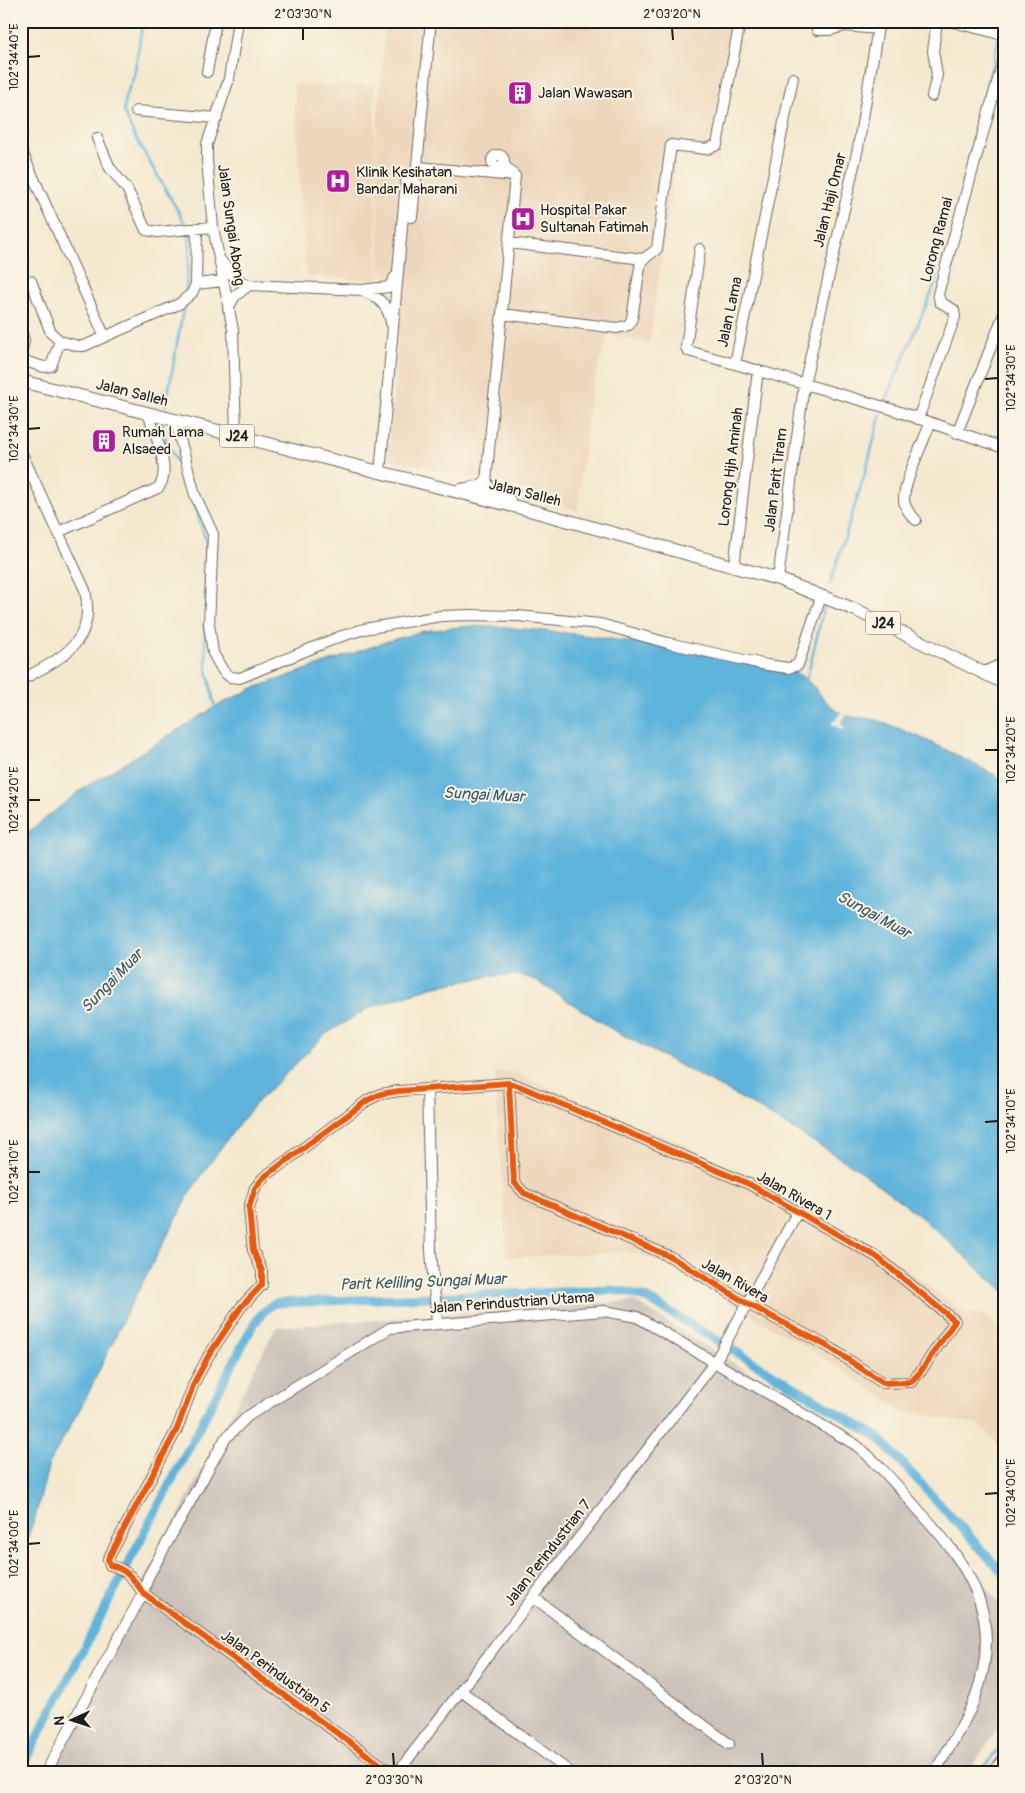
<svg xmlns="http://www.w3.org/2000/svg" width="1025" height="1793" font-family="Pangolin,sans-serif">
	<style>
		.built { fill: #edd7bb }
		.industrial { fill: #ccc2b9 }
		.water { fill: #5eb4db; stroke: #3d687c }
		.pier { fill: #f4e9cf }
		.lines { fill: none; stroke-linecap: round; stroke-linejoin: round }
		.stream { stroke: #5eb4db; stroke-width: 2.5 }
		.canal { stroke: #5eb4db; stroke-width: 9 }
		.minor-casing { stroke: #68645b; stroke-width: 12 }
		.major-casing { stroke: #68645b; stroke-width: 14 }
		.minor { stroke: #fff; stroke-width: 10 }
		.major { stroke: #fff; stroke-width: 12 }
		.cycleway-casing { stroke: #fcf5e5; stroke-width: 9 }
		.cycleway { stroke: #e8590c; stroke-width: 6 }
		.ticks { fill: none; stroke: #1c1c1c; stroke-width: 2 }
		.labels { text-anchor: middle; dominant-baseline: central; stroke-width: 4; stroke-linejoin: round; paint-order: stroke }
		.shield { fill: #fcf5e5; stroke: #5f5d58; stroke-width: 1 }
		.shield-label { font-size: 14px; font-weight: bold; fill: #1c1c1c }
		.poi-label { font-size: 15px; fill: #1c1c1c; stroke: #fcf5e5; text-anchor: start }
		.street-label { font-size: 15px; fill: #1c1c1c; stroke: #fcf5e5 }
		.water-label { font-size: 16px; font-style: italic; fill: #365968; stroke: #fcf5e5 }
		.neatline { fill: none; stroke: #1c1c1c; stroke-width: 2 }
		.ticks-label { font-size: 12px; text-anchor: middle; fill: #1c1c1c }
	</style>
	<rect width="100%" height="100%" fill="#fcf5e5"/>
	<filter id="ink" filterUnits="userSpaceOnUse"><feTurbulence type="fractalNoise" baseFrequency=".02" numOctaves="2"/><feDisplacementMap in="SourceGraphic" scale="10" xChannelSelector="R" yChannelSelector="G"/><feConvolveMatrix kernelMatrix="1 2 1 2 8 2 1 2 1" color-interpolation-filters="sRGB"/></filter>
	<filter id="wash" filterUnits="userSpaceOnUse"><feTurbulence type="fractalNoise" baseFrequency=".0096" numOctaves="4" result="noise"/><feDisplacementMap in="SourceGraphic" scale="20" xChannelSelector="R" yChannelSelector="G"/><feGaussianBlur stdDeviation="1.12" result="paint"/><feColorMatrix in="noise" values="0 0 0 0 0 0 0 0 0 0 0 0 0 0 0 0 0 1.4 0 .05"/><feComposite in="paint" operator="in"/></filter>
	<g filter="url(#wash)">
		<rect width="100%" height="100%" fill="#f4e9cf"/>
		<!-- built -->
		<path class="built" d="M 386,21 L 744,21 L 717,163 L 677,154 L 649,344 L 608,334 L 590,396 L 577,511 L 498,480 L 451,474 L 388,459 L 402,279 L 380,276 L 376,137 Z
			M 294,85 L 374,85 L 378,281 L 306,276 Z
			M 495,1072 L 513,1072 L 691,1147 L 884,1252 L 963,1312 L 983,1314 L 1004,1334 L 1004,1450 L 978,1424 L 904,1412 L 818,1354 L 660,1262 L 632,1252 L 507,1257 Z"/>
		<!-- industrial -->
		<path class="industrial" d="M 634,1301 L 869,1448 L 1004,1609 L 1004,1720 L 968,1772 L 46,1772 L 276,1327 Z"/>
		<!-- water -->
		<path class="water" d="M 469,626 C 579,629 689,651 796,673 C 816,682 823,706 845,715 C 855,719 868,717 879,721 C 922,736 963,758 1004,780 L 1004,1291 L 916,1213 L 855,1167 L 748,1102 L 610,1028 L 534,979 L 518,975 L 493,976 L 431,987 L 369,1008 L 326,1034 L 257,1102 L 225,1142 L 192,1189 L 128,1310 L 86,1398 L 49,1464 L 35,1518 L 21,1554 L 21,838 L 81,790 L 215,707 L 251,689 L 388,641 L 424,631 Z"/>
		<!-- pier -->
		<path class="pier" d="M 841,712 L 846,715 L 840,724 L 845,727 L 843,730 L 832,724 L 834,720 L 836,721 Z"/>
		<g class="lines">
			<!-- stream -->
			<path class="stream" d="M 143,21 L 134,76 L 125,98 L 124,112 L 134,135 L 186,225
				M 1000,32 L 1003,21
				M 963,185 L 999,37
				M 185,295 L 190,249 L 189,234
				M 886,400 L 938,277
				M 166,405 L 184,305
				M 163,424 C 163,444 180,463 187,482
				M 194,504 L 207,545 L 205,601
				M 830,584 L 866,470 L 881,413
				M 204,624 L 207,669 L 215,707
				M 807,678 L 824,607
				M 980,1772 L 1004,1742"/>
			<!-- canal -->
			<path class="canal" d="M 21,1769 L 246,1338 C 254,1324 261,1310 276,1303 L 611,1290 L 628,1292 L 648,1299 L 878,1437 L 1004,1574"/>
		</g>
	</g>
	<g filter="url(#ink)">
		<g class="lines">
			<defs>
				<path id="minor" d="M 949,21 L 1004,35
					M 817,30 L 830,30 L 845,26 L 878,29
					M 995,33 L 997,21
					M 207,72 L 216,21
					M 793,78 L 735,364 L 891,409 L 1004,448
					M 932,96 L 937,75 L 933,51 L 937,21
					M 136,111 L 217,118
					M 97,138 L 110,168 L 127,189 L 146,230 L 158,232 L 213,227
					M 21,150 L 105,337
					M492 161a6 6 0 1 1 12 0a6 6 0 1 1-12 0Z
					M 418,167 L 515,176
					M 403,215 L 412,217 L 431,21
					M 509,243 L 643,259
					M 700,249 L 686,347 L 688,351 L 735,364
					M 221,261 L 236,279 L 249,285 L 362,290 L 389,287 L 395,277
					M 31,281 L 51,333 L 60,341 L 78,346 L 84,346 L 179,304 L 192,293 L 196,284 L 197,228
					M 196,284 L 223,281
					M 365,292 C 379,297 389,307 391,323
					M 228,309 L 234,297 L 249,285
					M 502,314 L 617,328 L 629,325 L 632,318 L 641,261 L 657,249 L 671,145 L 706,149 L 717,145 L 740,21
					M 21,330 L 24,341 L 21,354
					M 21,360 L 44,367 L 51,366 L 60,341
					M 918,419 L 955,317 L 954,310 L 940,302 L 938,294 L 1004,58
					M 175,420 L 195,495 L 213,534 L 209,624 L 213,653 L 223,671 L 230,677 L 240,678 L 339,637 L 364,629 L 441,616 L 470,615 L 518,616 L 600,624 L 668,643 L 767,665 L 788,668 L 798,665 L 821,597
					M 957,433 L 1004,314
					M 236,436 L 233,330 L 213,227 L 207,161 L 207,144 L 229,79 L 238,21
					M 21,452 L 85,590 C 97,643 60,659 21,680
					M 380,473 L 406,182 L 417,184
					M 486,482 L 515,176 L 504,165
					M 916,520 C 910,514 905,509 904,500 C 903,483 924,441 930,424
					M 58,532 L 158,488 C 173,472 154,432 148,413
					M 734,567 L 758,370
					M 778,579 L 804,385 L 858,148 L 879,21
					M 984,672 L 1004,663
					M 427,1089 L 431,1251 L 437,1323
					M 533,1597 L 729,1744
					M 461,1691 L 570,1772
					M 46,1772 L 143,1593 L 148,1577 L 225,1439 L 248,1416 L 390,1328 L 604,1311 L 637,1317 L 856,1445 C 882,1466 902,1492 924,1516 C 975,1573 1003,1622 975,1698 C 965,1724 948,1748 935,1772
					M 391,1772 L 143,1593 C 134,1579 126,1569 110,1565 L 108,1559 L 177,1429 L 194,1383 L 209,1355 L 241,1307 L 262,1285 L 262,1271 L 253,1250 L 249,1208 L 255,1188 L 263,1178 L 368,1100 L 381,1094 L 399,1091 L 509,1083 L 519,1086 L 749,1184 L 877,1257 L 955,1321 L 921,1371 L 911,1382 L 883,1383 L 829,1347 L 748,1304 L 671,1257 L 524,1193 L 514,1182 L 509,1083
					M 398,1772 L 715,1362 L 797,1213"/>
				<path id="major" d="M 21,381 L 533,511 L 778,579 L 856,610 L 1004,683
					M 461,490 L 479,487 L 486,482 L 489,490 L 509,500
					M 994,1772 L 1004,1760"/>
			</defs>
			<!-- minor casing -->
			<use href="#minor" class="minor-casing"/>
			<!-- major casing -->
			<use href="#major" class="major-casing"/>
			<!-- minor -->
			<use href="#minor" class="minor"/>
			<!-- major -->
			<use href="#major" class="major"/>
			<defs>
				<path id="cycleway" d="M 391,1772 L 143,1593 C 134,1579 126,1569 110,1565 L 108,1559 L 177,1429 L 194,1383 L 209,1355 L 241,1307 L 262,1285 L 262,1271 L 253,1250 L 249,1208 L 255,1188 L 263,1178 L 368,1100 L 381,1094 L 399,1091 L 509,1083 L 519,1086 L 749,1184 L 877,1257 L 955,1321 L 921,1371 L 911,1382 L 883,1383 L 829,1347 L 748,1304 L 671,1257 L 524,1193 L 514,1182 L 509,1083"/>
			</defs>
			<!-- cycleway casing -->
			<use href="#cycleway" class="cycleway-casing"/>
			<!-- cycleway -->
			<use href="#cycleway" class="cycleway"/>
		</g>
	</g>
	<!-- ticks -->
	<path class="ticks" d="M 303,28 L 303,40M 672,28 L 673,40M 28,57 L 40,56M 985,379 L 998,378M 28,429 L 40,428M 985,750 L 998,750M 28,800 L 40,800M 985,1122 L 998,1121M 28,1172 L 40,1172M 985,1494 L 998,1493M 28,1544 L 40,1543M 393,1753 L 394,1766M 762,1753 L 763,1766"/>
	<!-- icons -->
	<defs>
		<symbol id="building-square" viewBox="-11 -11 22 22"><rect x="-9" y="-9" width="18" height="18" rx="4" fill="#b5179e" stroke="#fcf5e5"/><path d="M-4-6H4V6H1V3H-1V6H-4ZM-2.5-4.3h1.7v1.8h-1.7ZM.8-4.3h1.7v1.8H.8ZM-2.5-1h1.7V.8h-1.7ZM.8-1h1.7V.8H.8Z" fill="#fff"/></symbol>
		<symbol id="hospital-square" viewBox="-11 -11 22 22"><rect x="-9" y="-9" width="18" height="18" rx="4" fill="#b5179e" stroke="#fcf5e5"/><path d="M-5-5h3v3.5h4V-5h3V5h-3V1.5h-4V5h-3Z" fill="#fff"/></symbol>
	</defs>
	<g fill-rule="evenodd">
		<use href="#building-square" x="506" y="79" width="28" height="28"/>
		<use href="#hospital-square" x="324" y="167" width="28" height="28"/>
		<use href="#hospital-square" x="509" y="205" width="28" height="28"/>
		<use href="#building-square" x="90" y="427" width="28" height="28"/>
	</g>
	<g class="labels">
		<!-- shield labels -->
		<g class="shield">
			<rect x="219.5" y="424.5" width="35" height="23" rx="4"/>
			<rect x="865.5" y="611.5" width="35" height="23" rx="4"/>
		</g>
		<g class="shield-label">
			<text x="237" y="436">J24</text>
			<text x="883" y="623">J24</text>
		</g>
		<!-- poi labels -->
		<g class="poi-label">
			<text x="538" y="93">Jalan Wawasan</text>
			<text x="356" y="172">Klinik Kesihatan<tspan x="356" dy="17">Bandar Maharani</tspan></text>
			<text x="540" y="210">Hospital Pakar<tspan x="540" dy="17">Sultanah Fatimah</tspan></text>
			<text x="122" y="432">Rumah Lama<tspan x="122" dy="17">Alsaeed</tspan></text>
		</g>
		<!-- street labels -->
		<g class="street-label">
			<text transform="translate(830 200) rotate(-76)">Jalan Haji Omar</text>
			<text transform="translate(231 225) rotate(82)">Jalan Sungai Abong</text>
			<text transform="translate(937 240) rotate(-75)">Lorong Ramai</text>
			<text transform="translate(730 312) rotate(-78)">Jalan Lama</text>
			<text transform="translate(132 393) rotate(14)">Jalan Salleh</text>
			<text transform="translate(731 467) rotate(-83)">Lorong Hjh Aminah</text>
			<text transform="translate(776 480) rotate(-83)">Jalan Parit Tiram</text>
			<text transform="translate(525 493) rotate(14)">Jalan Salleh</text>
			<text transform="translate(794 1196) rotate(30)">Jalan Rivera 1</text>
			<text transform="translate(735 1281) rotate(30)">Jalan Rivera</text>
			<text transform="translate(512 1303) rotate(-4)">Jalan Perindustrian Utama</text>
			<text transform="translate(548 1553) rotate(-52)">Jalan Perindustrian 7</text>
			<text transform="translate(275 1672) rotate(36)">Jalan Perindustrian 5</text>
		</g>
		<!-- water labels -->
		<g class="water-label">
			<text transform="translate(484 795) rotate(3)">Sungai Muar</text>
			<text transform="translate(874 915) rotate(29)">Sungai Muar</text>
			<text transform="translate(112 981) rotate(-46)">Sungai Muar</text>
			<text transform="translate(423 1282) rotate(-2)">Parit Keliling Sungai Muar</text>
		</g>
	</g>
	<!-- margin -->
	<rect width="1025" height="1793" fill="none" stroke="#fcf5e5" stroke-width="55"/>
	<!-- north arrow -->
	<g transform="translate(72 1720) rotate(267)" stroke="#fcf5e5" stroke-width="4" paint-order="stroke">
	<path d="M0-4L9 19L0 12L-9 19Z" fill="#1c1c1c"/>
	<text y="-8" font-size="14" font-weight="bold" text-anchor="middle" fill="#1c1c1c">N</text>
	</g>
	<rect x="28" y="28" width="970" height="1738" class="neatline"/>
	<g class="ticks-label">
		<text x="303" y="18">2°03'30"N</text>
		<text x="672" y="18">2°03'20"N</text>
		<text transform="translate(14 57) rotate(-90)" y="4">102°34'40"E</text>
		<text transform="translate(1011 378) rotate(-90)" y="4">102°34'30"E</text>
		<text transform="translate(14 429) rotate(-90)" y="4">102°34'30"E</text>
		<text transform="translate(1011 750) rotate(-90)" y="4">102°34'20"E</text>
		<text transform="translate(14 800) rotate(-90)" y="4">102°34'20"E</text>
		<text transform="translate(1011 1121) rotate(-90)" y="4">102°34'10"E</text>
		<text transform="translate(14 1172) rotate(-90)" y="4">102°34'10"E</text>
		<text transform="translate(1011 1493) rotate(-90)" y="4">102°34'00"E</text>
		<text transform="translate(14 1544) rotate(-90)" y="4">102°34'00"E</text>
		<text x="394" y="1784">2°03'30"N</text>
		<text x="763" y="1784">2°03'20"N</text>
	</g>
</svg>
